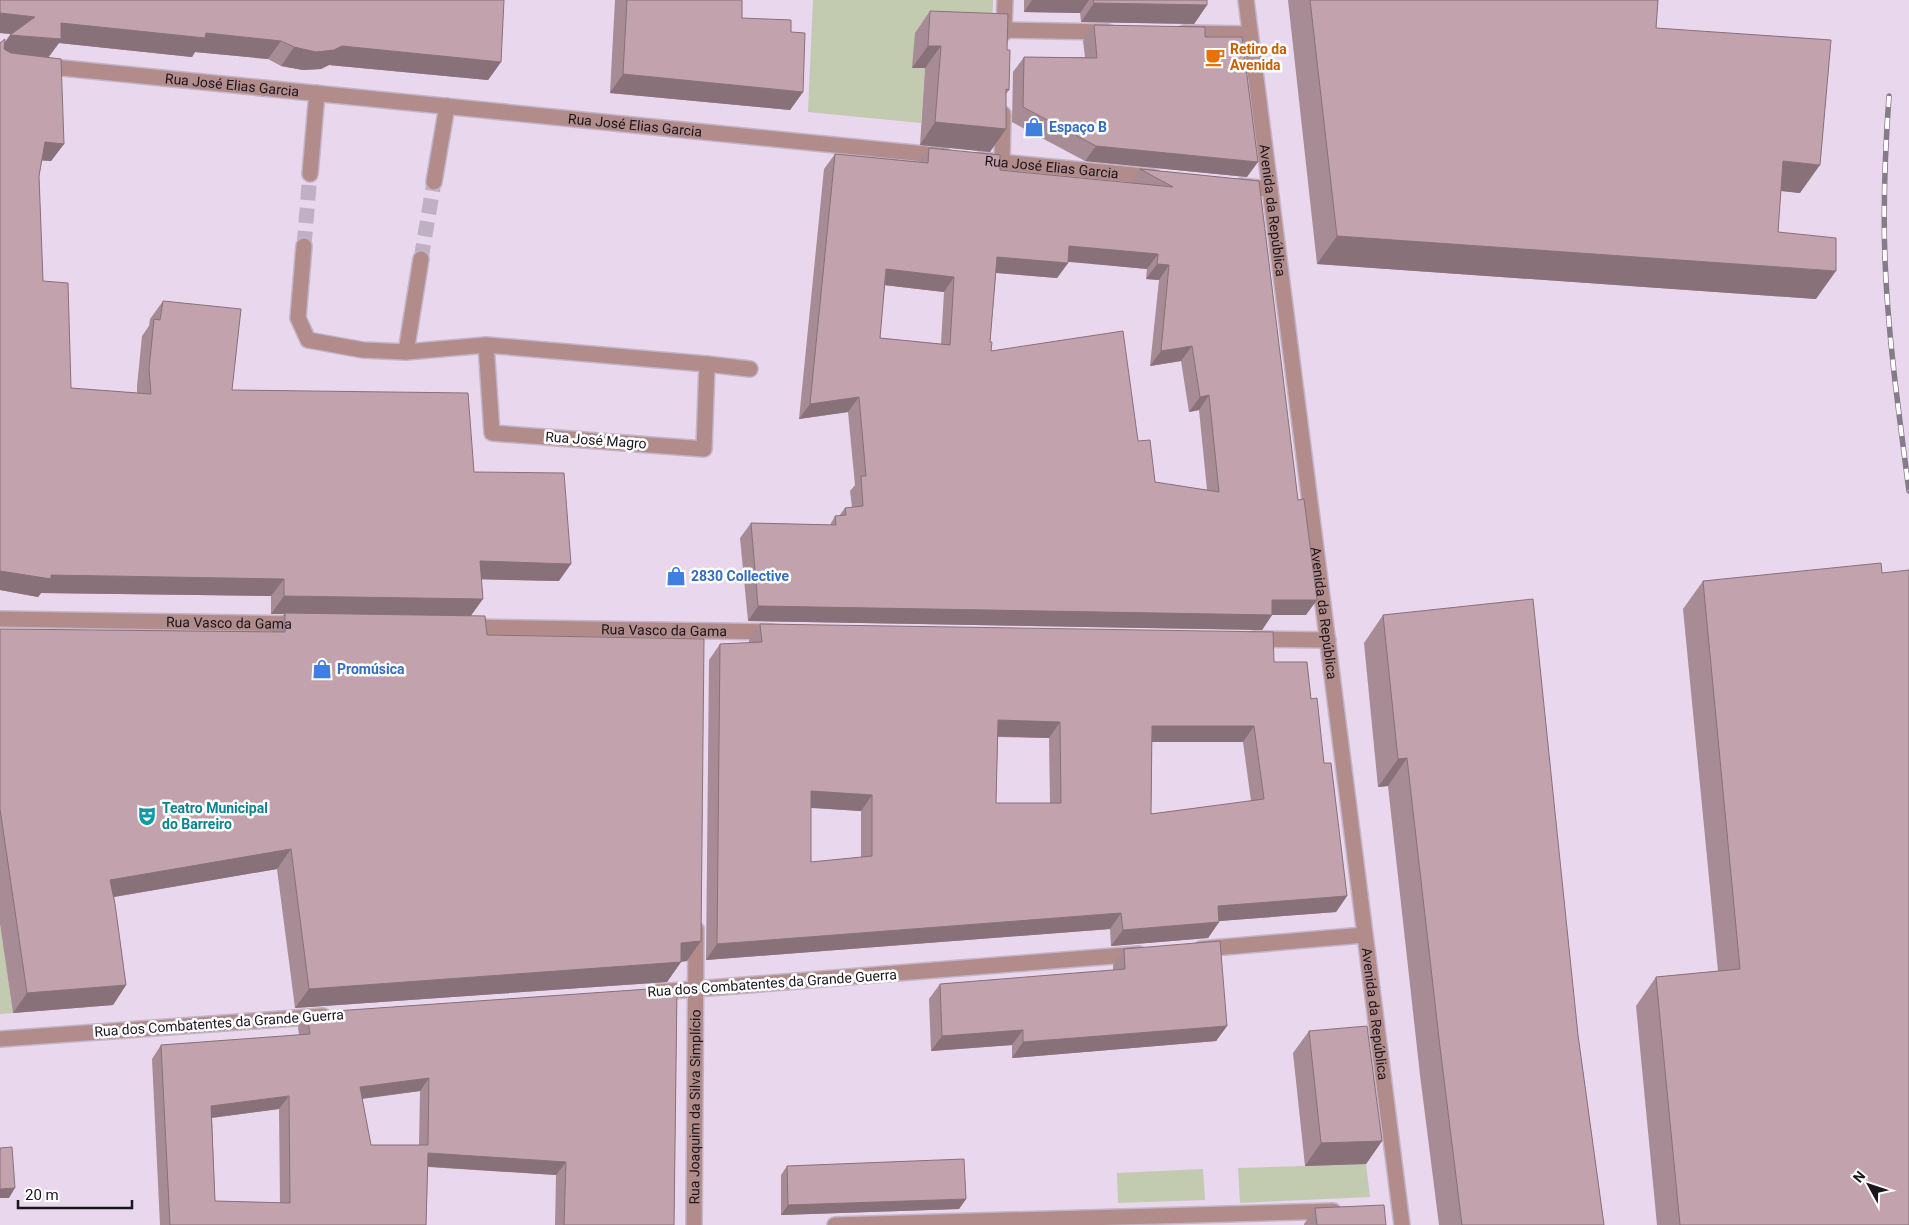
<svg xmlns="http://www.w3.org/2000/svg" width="1909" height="1225" font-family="Roboto,sans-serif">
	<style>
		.grass { fill: #c2cab0 }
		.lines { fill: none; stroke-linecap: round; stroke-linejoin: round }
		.street-tunnel { stroke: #c0b0c3; stroke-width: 15; stroke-dasharray: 15 8; stroke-linecap: butt }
		.street-casing { stroke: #c4b4c8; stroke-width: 18 }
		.street { stroke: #b18c8b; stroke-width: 15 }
		.rail-casing { stroke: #877a8a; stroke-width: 5.5 }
		.rail { stroke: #fff; stroke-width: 4; stroke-dasharray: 11; stroke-linecap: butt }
		.wall { fill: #a78b95; fill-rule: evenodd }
		.shaded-wall { fill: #887179 }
		.building { fill: #c2a2ad; stroke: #887179; fill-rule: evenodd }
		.labels { text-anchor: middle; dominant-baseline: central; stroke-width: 5; stroke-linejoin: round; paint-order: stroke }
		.food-label { font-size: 14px; font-weight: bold; fill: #c56008; stroke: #fff; text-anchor: start }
		.street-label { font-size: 14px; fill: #1b151d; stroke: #fff }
		.shop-label { font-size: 14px; font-weight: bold; fill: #366cbe; stroke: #fff; text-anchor: start }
		.culture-label { font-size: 14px; font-weight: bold; fill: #0d838f; stroke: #fff; text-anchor: start }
	</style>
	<rect width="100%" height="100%" fill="#e9d7ed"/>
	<!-- grass -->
	<path class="grass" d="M 813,0 L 993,0 L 992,36 L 912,68 L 925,68 L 921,123 L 808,112 Z
		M 0,924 L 13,1013 L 0,1014 Z
		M 1366,1164 L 1370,1197 L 1240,1203 L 1238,1168 Z
		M 1203,1169 L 1205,1200 L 1118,1203 L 1117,1173 Z"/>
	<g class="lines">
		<!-- street-tunnel -->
		<path class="street-tunnel" d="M 304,246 L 310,174
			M 421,259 L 434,182"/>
		<defs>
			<g id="street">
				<path id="s1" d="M 1246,0 L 1402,1225"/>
				<path d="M 1004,30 L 1108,32"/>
				<path d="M 1004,33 L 1005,0"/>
				<path d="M 1184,33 L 1250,34"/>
				<path id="s2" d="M 42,66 L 945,156"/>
				<path id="s3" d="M 980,160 L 1154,177"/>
				<path d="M 1002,162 L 1003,114"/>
				<path d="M 310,174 L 317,93"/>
				<path d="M 434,182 L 447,106"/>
				<path d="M 1241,186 L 1270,189"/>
				<path d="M 304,246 L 298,318 L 308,340 L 363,350 L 406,352 L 486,345"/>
				<path d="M 486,345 L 707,364 L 704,449 L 492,433 Z"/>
				<path d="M 406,352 L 421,259"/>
				<path d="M 707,364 L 750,369"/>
				<path id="s4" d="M 0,619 L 296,624"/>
				<path id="s5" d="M 466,627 L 773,632"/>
				<path d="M 1254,639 L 1328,640"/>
				<path d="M 1201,949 L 1364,935"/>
				<path d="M 658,992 L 1139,954"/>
				<path d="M 0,1039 L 323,1016"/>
				<path id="s6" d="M 694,1225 L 696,929"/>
				<path d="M 835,1225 L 1333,1211"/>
			</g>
		</defs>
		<!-- street casing -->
		<use href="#street" class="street-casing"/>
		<!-- street -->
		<use href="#street" class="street"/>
		<defs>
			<path id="rail" d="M 1889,96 C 1885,151 1883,205 1885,260 C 1888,337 1899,414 1909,491"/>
		</defs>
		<!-- rail casing -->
		<use href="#rail" class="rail-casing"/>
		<!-- rail -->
		<use href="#rail" class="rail"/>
	</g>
	<!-- wall -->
	<path class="wall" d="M 0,0 L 501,62 L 488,80 L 329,65 L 321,69 L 303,70 L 281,66 L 268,59 L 195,52 L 192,57 L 59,43 L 49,57 L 64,144 L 51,161 L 42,160 L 39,176 L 43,281 L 71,388 L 137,393 L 137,386 L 142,336 L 149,326 L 150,319 L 163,301 L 232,390 L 474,472 L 559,581 L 481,579 L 471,616 L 487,635 L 687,961 L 681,962 L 667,982 L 295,1008 L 277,869 L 114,897 L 126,985 L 113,1005 L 13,1013 L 0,924 L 0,629 L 271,632 L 284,614 L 271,614 L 271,596 L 41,593 L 38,597 L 0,590 L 0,43 L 4,43 L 11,34 L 0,33 Z
		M 615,0 L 742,0 L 742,18 L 791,32 L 803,92 L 790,110 L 610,93 Z
		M 1024,0 L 1207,0 L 1207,5 L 1194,24 L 1081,22 L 1080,13 L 1024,12 Z
		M 1288,0 L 1658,0 L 1656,28 L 1800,193 L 1780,191 L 1778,232 L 1816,299 L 1317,264 Z
		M 930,11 L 1007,50 L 1009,90 L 1006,94 L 990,152 L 920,145 L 925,68 L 912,68 L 915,33 Z
		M 1094,25 L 1205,37 L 1247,177 L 1085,161 L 1012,122 L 1013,72 L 1024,57 L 1085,57 L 1083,41 Z
		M 929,148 L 1000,170 L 1130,183 L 1140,169 L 1259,181 L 1306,615 L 1272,615 L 1262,630 L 748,621 L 740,538 L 751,523 L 830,525 L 835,516 L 839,516 L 845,508 L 852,507 L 850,491 L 855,485 L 848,412 L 799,419 L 824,169 L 835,154 L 919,162 ZM 1068,261 L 1147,269 L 1146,279 L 1159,280 L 1150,366 L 1181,361 L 1189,412 L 1199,410 L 1207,490 L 1155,482 L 1138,441 L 991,351 L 990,342 L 996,273 L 1057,278 L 1068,263 ZM 884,285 L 944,292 L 941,344 L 880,338 Z
		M 1882,573 L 1909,1225 L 1657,1225 L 1636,1006 L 1656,977 L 1718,971 L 1683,609 L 1703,581 Z
		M 1383,615 L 1578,1035 L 1604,1225 L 1439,1225 L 1420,1075 L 1388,786 L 1378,787 L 1364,643 Z
		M 760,624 L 1274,662 L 1311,699 L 1324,763 L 1347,896 L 1336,912 L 1219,921 L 1219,922 L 1208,938 L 1111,946 L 1110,929 L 706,960 L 709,660 L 720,644 L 749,643 L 749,640 ZM 998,737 L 1049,738 L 1050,803 L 996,803 ZM 1152,742 L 1243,742 L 1251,801 L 1151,814 ZM 811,808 L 861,811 L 861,857 L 811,862 Z
		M 1124,949 L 1227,1026 L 1216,1041 L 1012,1058 L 1012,1045 L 931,1051 L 929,999 L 940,984 L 1113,970 L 1113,965 Z
		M 677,987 L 674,1225 L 555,1225 L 556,1175 L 428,1167 L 426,1225 L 160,1225 L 152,1059 L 161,1045 L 299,1035 L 298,1027 L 307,1013 ZM 420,1091 L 419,1145 L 371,1145 L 362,1099 ZM 279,1109 L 280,1203 L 215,1201 L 212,1118 Z
		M 1309,1031 L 1382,1141 L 1366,1164 L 1305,1166 L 1293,1053 Z
		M 787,1166 L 966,1199 L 959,1209 L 781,1215 L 781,1175 Z
		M 1315,1208 L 1386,1225 L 1304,1225 L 1304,1224 Z"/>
	<!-- shaded-wall -->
	<path class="shaded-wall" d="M 1032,0 L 1089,0 L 1080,13 L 1024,12 Z
		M 1094,3 L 1207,5 L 1194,24 L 1081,22 Z
		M 0,13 L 35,17 L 22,35 L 0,33 Z
		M 61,23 L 206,33 L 281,41 L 268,59 L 195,52 L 192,57 L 59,43 L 48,57 L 0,53 L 0,50 L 10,35 Z
		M 342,46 L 501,62 L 488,80 L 329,65 L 321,69 L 303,70 L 281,66 L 294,47 Z
		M 928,46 L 941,46 L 925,68 L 912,68 Z
		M 623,74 L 803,92 L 790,110 L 610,93 Z
		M 935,122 L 1006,129 L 990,152 L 920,145 Z
		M 45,142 L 64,144 L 51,161 L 32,160 Z
		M 1096,146 L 1258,162 L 1247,177 L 1085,161 Z
		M 1783,161 L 1820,165 L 1800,193 L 1763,189 Z
		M 1337,236 L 1836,271 L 1816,299 L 1317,264 Z
		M 1069,246 L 1158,254 L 1147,269 L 1059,261 Z
		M 997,257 L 1068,263 L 1057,278 L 986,272 Z
		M 1157,264 L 1169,265 L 1159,280 L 1146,279 Z
		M 886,269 L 954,277 L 944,292 L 875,284 Z
		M 1192,346 L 1181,361 L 1150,366 L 1161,351 Z
		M 1209,395 L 1199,410 L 1189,412 L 1200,397 Z
		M 859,397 L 848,412 L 799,419 L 810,404 Z
		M 480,561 L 571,564 L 559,581 L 467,579 Z
		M 0,571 L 51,575 L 284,579 L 271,596 L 41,593 L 38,597 L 0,590 Z
		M 284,596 L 483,599 L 470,617 L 285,613 L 284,614 L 271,614 Z
		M 1272,600 L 1317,600 L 1306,615 L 1272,615 L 1262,630 L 748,621 L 758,606 Z
		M 998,720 L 1060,722 L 1049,738 L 987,736 Z
		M 1152,726 L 1254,726 L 1243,742 L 1141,742 Z
		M 1407,758 L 1388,786 L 1378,787 L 1398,759 Z
		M 811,791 L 872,795 L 861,811 L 800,807 Z
		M 291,849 L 277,869 L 96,900 L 110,880 Z
		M 1347,896 L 1336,912 L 1207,922 L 1218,906 Z
		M 1121,913 L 1110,929 L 706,960 L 717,944 Z
		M 1219,922 L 1208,938 L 1111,946 L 1123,930 Z
		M 701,941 L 687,961 L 668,963 L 681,943 Z
		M 681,962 L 667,982 L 295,1008 L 309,989 Z
		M 126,985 L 113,1005 L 13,1013 L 27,993 Z
		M 1227,1026 L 1216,1041 L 1012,1058 L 1023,1042 Z
		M 1023,1030 L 1012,1045 L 931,1051 L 942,1036 Z
		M 429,1078 L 420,1091 L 351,1100 L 360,1087 Z
		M 289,1096 L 279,1109 L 202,1119 L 211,1106 Z
		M 1382,1141 L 1366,1164 L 1305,1166 L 1321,1143 Z
		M 428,1153 L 566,1162 L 556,1175 L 419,1166 Z
		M 15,1188 L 9,1198 L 0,1198 L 0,1189 Z
		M 966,1199 L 959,1209 L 781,1215 L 788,1205 Z"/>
	<!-- building -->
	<path class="building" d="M 0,0 L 504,0 L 501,62 L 342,46 L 334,50 L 316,52 L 294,47 L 281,41 L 206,33 L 205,38 L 61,23 L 61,39 L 10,35 L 35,17 L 0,13 Z
		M 627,0 L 742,0 L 742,18 L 791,20 L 791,32 L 805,33 L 803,92 L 623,74 Z
		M 1093,0 L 1207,0 L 1207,5 L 1094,3 Z
		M 1310,0 L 1658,0 L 1656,28 L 1831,40 L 1820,165 L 1783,161 L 1778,232 L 1836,238 L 1836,271 L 1337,236 Z
		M 930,11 L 1008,14 L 1007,50 L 1010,50 L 1009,90 L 1006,89 L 1006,129 L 935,122 L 941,46 L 928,46 Z
		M 1094,25 L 1205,27 L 1205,37 L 1242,37 L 1258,162 L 1096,146 L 1023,107 L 1024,57 L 1097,58 Z
		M 5,39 L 4,49 L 11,53 L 61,59 L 64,144 L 45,142 L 39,176 L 43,281 L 68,283 L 71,388 L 151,394 L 149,369 L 154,319 L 160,320 L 163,301 L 241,309 L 232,390 L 468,393 L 474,472 L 564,473 L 571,564 L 480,561 L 483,599 L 284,596 L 284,579 L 51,575 L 51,579 L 0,571 L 0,43 Z
		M 929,148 L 1000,155 L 1000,170 L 1029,173 L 1173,187 L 1140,169 L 1259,181 L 1298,500 L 1304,499 L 1317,600 L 1272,600 L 1272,615 L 758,606 L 751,523 L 836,525 L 835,516 L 846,515 L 845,508 L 863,506 L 861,476 L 866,476 L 859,397 L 810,404 L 835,154 L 928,163 ZM 1069,246 L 1158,254 L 1157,264 L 1169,265 L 1161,351 L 1192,346 L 1200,397 L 1209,395 L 1219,492 L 1155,482 L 1150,440 L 1138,441 L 1123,331 L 991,351 L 992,342 L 990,342 L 997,257 L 1068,263 ZM 886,269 L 954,277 L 950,345 L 880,338 Z
		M 1881,563 L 1882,573 L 1909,570 L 1909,1225 L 1680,1225 L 1656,977 L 1740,969 L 1703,581 Z
		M 1533,599 L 1578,1035 L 1604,1225 L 1462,1225 L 1440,1047 L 1407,758 L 1398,759 L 1383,615 Z
		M 285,613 L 485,616 L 487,635 L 704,639 L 701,941 L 681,943 L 681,962 L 309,989 L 291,849 L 110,880 L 115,904 L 126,985 L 27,993 L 0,809 L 0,629 L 285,632 Z
		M 760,624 L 1273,632 L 1274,662 L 1307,662 L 1311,699 L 1317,698 L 1324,763 L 1331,763 L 1347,896 L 1218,906 L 1219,922 L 1123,930 L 1121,913 L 717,944 L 720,644 L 762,642 ZM 998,720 L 1060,722 L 1061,803 L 996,803 ZM 1152,726 L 1254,726 L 1264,799 L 1151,814 ZM 811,791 L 872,795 L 872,856 L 811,862 Z
		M 1220,941 L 1227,1026 L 1023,1042 L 1023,1030 L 942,1036 L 940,984 L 1125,969 L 1124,949 Z
		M 677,987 L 674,1225 L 564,1225 L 566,1162 L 428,1153 L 426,1225 L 170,1225 L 161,1045 L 310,1034 L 307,1013 ZM 429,1078 L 428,1145 L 371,1145 L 360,1087 ZM 289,1096 L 290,1203 L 215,1201 L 211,1106 Z
		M 1367,1026 L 1382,1141 L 1321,1143 L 1309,1031 Z
		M 12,1147 L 15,1188 L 0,1189 L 0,1148 Z
		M 964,1159 L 966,1199 L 788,1205 L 787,1166 Z
		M 1384,1205 L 1386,1225 L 1317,1225 L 1315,1208 Z"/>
	<!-- icons -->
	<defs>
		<symbol id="cafe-bare" viewBox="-9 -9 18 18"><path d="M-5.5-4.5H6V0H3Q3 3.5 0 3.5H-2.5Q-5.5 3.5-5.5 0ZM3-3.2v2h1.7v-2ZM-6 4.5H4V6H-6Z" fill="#e8710a" stroke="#fff" stroke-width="2.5" paint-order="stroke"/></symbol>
		<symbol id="shop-bare" viewBox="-9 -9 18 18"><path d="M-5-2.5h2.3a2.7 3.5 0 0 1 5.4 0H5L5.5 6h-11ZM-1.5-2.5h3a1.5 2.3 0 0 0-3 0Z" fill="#3f7fe0" stroke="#fff" stroke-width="2.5" paint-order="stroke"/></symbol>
		<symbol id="theatre-bare" viewBox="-9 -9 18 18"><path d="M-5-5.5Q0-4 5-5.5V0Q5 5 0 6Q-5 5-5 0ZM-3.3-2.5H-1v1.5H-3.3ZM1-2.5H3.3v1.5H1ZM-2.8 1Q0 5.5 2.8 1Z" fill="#0f9aa8" stroke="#fff" stroke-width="2.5" paint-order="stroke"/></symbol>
	</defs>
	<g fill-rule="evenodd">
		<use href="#cafe-bare" x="1201" y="43" width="28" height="28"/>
		<use href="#shop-bare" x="1020" y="113" width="28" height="28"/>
		<use href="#shop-bare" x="662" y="562" width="28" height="28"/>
		<use href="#shop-bare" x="308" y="655" width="28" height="28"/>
		<use href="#theatre-bare" x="133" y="802" width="28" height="28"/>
	</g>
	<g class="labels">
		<!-- food labels -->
		<g class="food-label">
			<text x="1230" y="49">Retiro da<tspan x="1230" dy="16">Avenida</tspan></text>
		</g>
		<!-- street labels -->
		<g class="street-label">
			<text stroke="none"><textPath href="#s2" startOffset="191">Rua José Elias Garcia</textPath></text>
			<text stroke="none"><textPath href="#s2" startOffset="596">Rua José Elias Garcia</textPath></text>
			<text stroke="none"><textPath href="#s3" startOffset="72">Rua José Elias Garcia</textPath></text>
			<text stroke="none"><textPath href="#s1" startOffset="212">Avenida da República</textPath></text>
			<text transform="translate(596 440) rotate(4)">Rua José Magro</text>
			<text stroke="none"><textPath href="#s1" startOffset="618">Avenida da República</textPath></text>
			<text stroke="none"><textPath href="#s4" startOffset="229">Rua Vasco da Gama</textPath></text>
			<text stroke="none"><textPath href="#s5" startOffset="198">Rua Vasco da Gama</textPath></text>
			<text transform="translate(772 983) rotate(-4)">Rua dos Combatentes da Grande Guerra</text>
			<text stroke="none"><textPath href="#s1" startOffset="1022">Avenida da República</textPath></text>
			<text transform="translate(219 1023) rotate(-4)">Rua dos Combatentes da Grande Guerra</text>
			<text stroke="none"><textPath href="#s6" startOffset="118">Rua Joaquim da Silva Simplício</textPath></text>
		</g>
		<!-- shop labels -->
		<g class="shop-label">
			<text x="1049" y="127">Espaço B</text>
			<text x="691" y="576">2830 Collective</text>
			<text x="337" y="669">Promúsica</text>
		</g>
		<!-- culture labels -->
		<g class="culture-label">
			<text x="162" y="808">Teatro Municipal<tspan x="162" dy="16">do Barreiro</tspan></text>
		</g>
	</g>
	<!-- north arrow -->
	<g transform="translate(1869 1185) rotate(310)" stroke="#ffffff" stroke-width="4" paint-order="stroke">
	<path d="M0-4L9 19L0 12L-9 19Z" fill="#1b151d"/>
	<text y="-8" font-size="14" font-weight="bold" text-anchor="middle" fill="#1b151d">N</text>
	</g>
	<!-- scale -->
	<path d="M18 1200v8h114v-8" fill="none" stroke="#1b151d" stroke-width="2.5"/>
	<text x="25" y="1200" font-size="15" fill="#1b151d" stroke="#ffffff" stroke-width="4" paint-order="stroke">20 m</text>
</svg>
